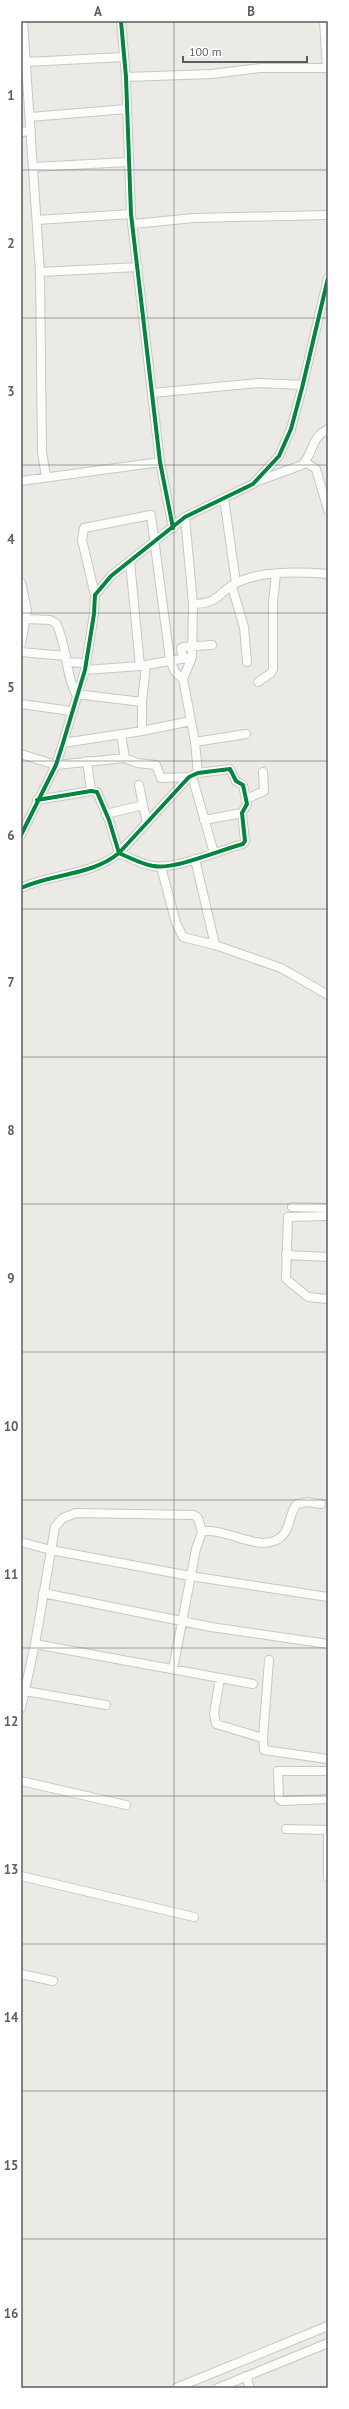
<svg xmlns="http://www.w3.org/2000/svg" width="349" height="2409" font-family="'PT Sans',sans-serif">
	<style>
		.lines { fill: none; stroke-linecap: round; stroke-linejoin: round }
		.street-casing { stroke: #c7c7c6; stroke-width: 10 }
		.street { stroke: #fcfcfb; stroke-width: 8 }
		.cycleway-casing { stroke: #fff; stroke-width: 6 }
		.cycleway { stroke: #00873e; stroke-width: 4 }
		.grid { fill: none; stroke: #5a5e64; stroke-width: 1; stroke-opacity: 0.55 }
		.neatline { fill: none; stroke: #5a5e64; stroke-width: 1.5 }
		.grid-label { font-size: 13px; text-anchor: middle; font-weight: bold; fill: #5a5e64 }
	</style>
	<rect width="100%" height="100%" fill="#ebeae5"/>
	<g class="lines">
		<defs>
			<path id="street" d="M 23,21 L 40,272 L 138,267
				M 121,21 L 126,77 L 131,214 L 160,462 L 173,528
				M 324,21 L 327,68
				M 26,62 L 124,57
				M 126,77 L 212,74 L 260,68 L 328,68
				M 30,117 L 126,109
				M 21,132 L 31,131
				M 33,167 L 128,162
				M 37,220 L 131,214
				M 133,224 L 194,218 L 328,215
				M 40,272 L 42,452 L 46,477
				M 152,393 L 259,383 L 303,385
				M 305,462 L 316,469 L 328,510
				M 21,481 L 160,462
				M 258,481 L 302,465 C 315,452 309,439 328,429
				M 224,498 L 236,583
				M 130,562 L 140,666
				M 21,583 L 27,610 L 21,644
				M 232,587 L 244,627 L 247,662
				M 95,595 L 82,540 L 84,528 L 151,515 L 170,660 L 175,672 L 183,679
				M 193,604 C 221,603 217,593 236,583 C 262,570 300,572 328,574
				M 27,619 L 50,620 L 56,623 C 68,647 64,671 76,694 L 142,702
				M 21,652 L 66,656
				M 192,657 L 183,679 L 195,742 L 198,773
				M 183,659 L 181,648 L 183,647 L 212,645
				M 67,662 L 86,663
				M 85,670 L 140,666 L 192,657 L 193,604 L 185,517
				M 258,682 L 271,673 L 273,669 L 273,602 L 276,574
				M 21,704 L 71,711
				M 142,731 L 191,721
				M 121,735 L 125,758
				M 195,742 L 246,734
				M 63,743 L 142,731 L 142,702 L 146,665
				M 21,754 L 56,765 L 125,758 L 137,763 L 156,765 L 161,778 L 189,777
				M 87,761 L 91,791
				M 192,776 L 214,853
				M 139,785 L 143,805
				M 246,799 L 264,791 L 263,772
				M 106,814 L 143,805 L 147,822
				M 204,820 L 242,813
				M 21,835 L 56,765 L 63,743 L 85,670 L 94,614 L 95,595 L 111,576 L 185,517 L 253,484 L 279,456 L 291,429 L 302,388 L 328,278
				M 195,859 L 215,945
				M 161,867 L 176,923 L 183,937 L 215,945 L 281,968 L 328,995
				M 21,888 C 53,873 91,876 119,853 L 189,777 L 198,773 L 230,769 L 236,781 L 243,785 L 247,804 L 242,813 L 245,841 L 243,844 C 220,850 175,870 153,866 C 141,864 130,858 119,853 L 109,820 L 97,792 L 91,791 L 37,800
				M 292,1207 L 328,1208
				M 328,1216 L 288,1217 L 286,1279 L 308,1297 L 328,1299
				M 286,1255 L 328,1257
				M 21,1542 L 51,1550 L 190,1576 L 328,1597
				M 43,1593 L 211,1627 L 328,1644
				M 35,1644 L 253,1684
				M 269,1660 L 263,1738 L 264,1750 L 328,1759
				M 173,1669 L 196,1549 L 202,1532 C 223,1525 264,1557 283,1535 C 291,1526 289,1513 297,1504 L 308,1502 L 321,1504
				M 220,1678 L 214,1714 L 216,1724 L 263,1738
				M 25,1691 L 106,1705
				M 21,1708 L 35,1644 L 55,1527 L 63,1518 L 76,1513 L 194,1515 L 198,1518 L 202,1532
				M 328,1771 L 278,1771 L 279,1799 L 282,1801 L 328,1799
				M 21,1781 L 126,1805
				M 286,1829 L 328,1830
				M 328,1830 L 328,1877
				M 21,1876 L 194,1917
				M 21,1974 L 53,1981
				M 246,2376 L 250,2388
				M 176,2388 L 328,2326
				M 218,2388 L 328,2343"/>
		</defs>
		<!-- street casing -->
		<use href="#street" class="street-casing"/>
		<!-- street -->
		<use href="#street" class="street"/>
		<defs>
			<path id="cycleway" d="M 121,21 L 126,77 L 131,214 L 160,462 L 173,528
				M 21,835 L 56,765 L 63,743 L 85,670 L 94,614 L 95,595 L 111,576 L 185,517 L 253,484 L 279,456 L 291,429 L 302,388 L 328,278
				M 21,888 C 53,873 91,876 119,853 L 189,777 L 198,773 L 230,769 L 236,781 L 243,785 L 247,804 L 242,813 L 245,841 L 243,844 C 220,850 175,870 153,866 C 141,864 130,858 119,853 L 109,820 L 97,792 L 91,791 L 37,800"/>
		</defs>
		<!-- cycleway casing -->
		<use href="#cycleway" class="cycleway-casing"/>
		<!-- cycleway -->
		<use href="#cycleway" class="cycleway"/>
	</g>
	<!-- grid -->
	<path class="grid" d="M 174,21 L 174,2388M 21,170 L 328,170M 21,318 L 328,318M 21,465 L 328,465M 21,613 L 328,613M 21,761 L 328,761M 21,909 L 328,909M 21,1057 L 328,1057M 21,1204 L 328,1204M 21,1352 L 328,1352M 21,1500 L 328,1500M 21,1648 L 328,1648M 21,1796 L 328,1796M 21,1944 L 328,1944M 21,2091 L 328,2091M 21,2239 L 328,2239"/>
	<!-- border -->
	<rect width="349" height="2409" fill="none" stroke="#ffffff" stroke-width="44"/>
	<!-- scale -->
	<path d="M183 56v6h124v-6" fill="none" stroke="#5a5e64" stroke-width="2"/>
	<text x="189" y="56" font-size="12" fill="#5a5e64" stroke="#ffffff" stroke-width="3" paint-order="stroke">100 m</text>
	<rect x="22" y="22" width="305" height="2365" class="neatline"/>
	<g class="grid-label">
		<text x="98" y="16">A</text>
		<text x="251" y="16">B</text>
		<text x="11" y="100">1</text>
		<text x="11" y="248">2</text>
		<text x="11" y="396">3</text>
		<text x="11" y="544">4</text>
		<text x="11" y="692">5</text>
		<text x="11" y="840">6</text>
		<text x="11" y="987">7</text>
		<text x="11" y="1135">8</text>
		<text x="11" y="1283">9</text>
		<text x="11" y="1431">10</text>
		<text x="11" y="1579">11</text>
		<text x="11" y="1726">12</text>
		<text x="11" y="1874">13</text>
		<text x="11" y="2022">14</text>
		<text x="11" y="2170">15</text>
		<text x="11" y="2318">16</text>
	</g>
</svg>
